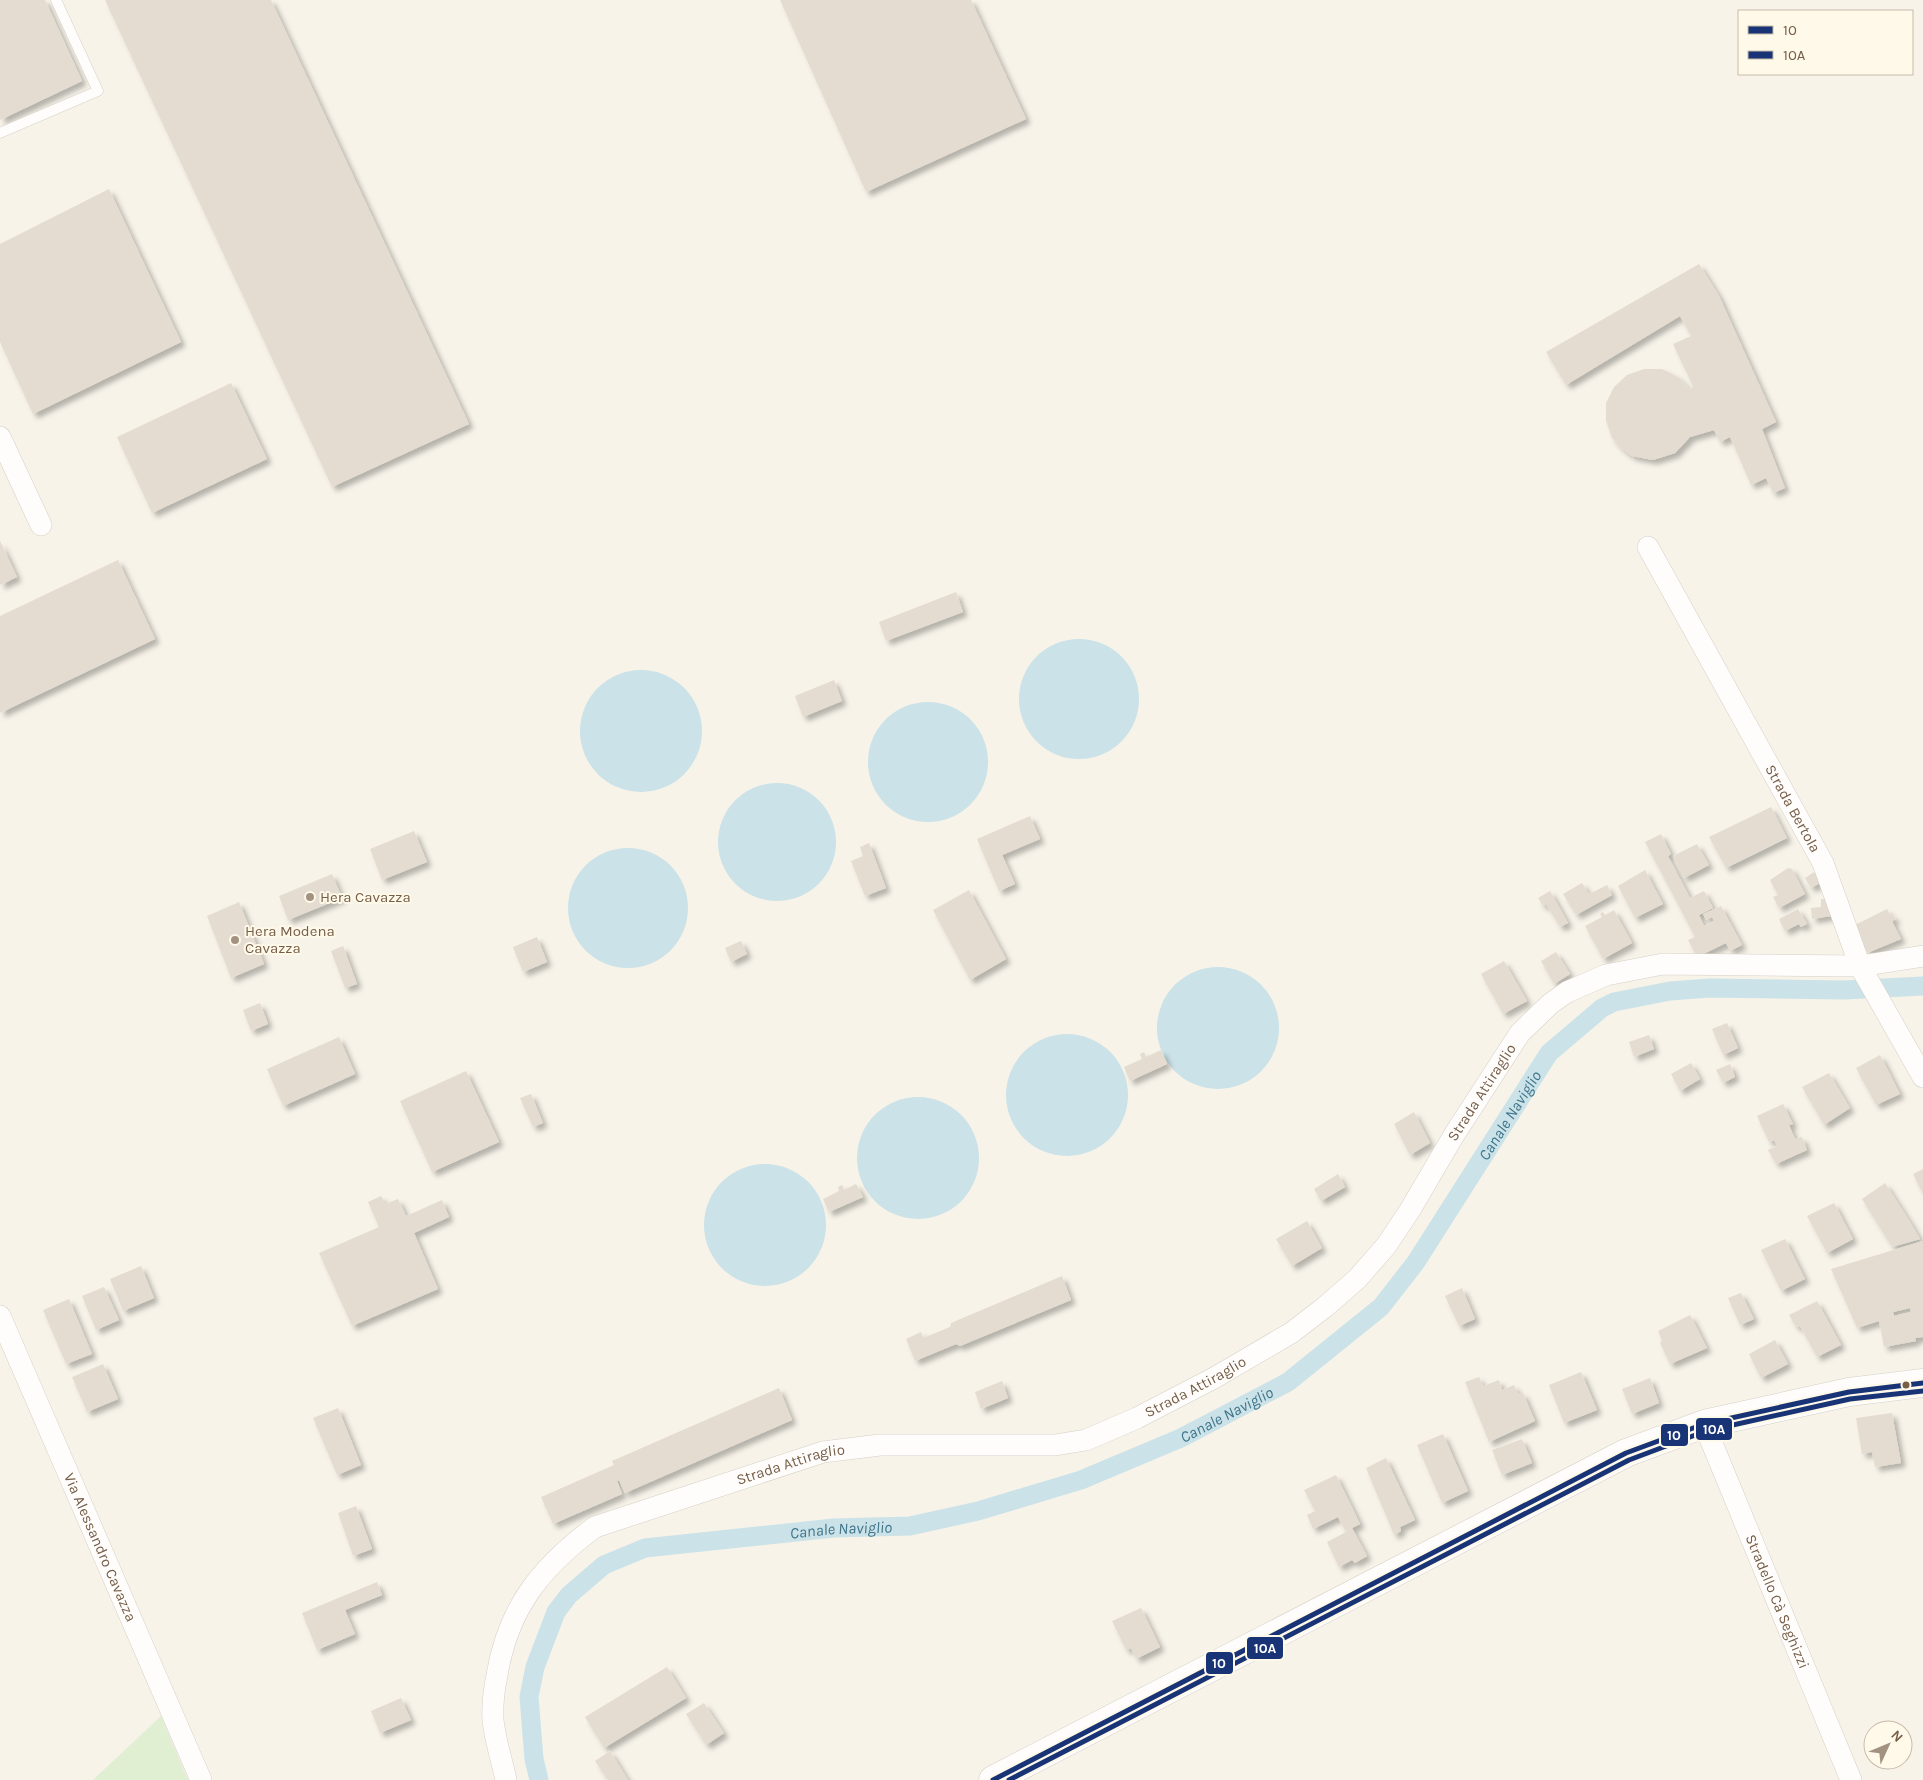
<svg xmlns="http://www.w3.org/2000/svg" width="1923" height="1780" font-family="Karla,sans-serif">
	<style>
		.green { fill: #e0efd2 }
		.water { fill: #cae2e8 }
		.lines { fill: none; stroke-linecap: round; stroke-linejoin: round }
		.canal { stroke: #cae2e8; stroke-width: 19 }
		.building { fill: #e4dcd0; fill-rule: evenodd; filter: url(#shadow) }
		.lane-casing { stroke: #d6cfc6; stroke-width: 11 }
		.street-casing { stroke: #d6cfc6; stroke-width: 22 }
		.secondary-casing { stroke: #d6cfc5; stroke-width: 29 }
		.lane { stroke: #fefdfc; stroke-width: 10 }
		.street { stroke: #fefdfc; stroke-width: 21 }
		.secondary { stroke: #fefdfc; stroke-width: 28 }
		.bus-1-casing { stroke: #fff9ea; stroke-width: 9 }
		.bus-2-casing { stroke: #fff9ea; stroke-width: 9 }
		.bus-1 { stroke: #193476; stroke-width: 5 }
		.bus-2 { stroke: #193476; stroke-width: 5 }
		.poi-dot { fill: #a39280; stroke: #fff9ea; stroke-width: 2 }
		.bus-dot { fill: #765e47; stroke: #fff9ea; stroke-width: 2 }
		.labels { text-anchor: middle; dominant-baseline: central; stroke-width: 4; stroke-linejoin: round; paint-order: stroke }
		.street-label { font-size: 15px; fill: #765e47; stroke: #fff9ea }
		.poi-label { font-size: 15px; fill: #765e47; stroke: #fff9ea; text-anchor: start }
		.water-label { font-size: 16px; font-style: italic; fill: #40768b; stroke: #fff9ea }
		.line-badge { stroke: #fff9ea; stroke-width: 2 }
		.badge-label { font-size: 14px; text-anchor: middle; font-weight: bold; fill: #fff }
	</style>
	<defs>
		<filter id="shadow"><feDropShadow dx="4.5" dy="4.5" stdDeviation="2.5" flood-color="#0004"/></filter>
	</defs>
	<rect width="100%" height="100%" fill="#f7f3e9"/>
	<!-- green -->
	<path class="green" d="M 161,1716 L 188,1780 L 93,1780 Z"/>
	<!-- water -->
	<path class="water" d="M1019 699a60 60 0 1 1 120 0a60 60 0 1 1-120 0Z
		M580 731a61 61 0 1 1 122 0a61 61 0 1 1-122 0Z
		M868 762a60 60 0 1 1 120 0a60 60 0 1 1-120 0Z
		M718 842a59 59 0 1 1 118 0a59 59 0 1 1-118 0Z
		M568 908a60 60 0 1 1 120 0a60 60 0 1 1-120 0Z
		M1157 1028a61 61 0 1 1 122 0a61 61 0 1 1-122 0Z
		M1006 1095a61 61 0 1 1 122 0a61 61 0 1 1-122 0Z
		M857 1158a61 61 0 1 1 122 0a61 61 0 1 1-122 0Z
		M704 1225a61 61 0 1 1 122 0a61 61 0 1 1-122 0Z"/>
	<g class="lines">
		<!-- canal -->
		<path class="canal" id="s1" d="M 539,1780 L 534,1759 L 529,1697 L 535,1667 L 556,1612 L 569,1595 L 604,1565 L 645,1548 L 834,1528 L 910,1526 L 978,1511 L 1081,1480 L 1181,1438 L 1288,1382 L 1381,1307 L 1416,1262 L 1549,1053 L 1602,1008 L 1614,1002 L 1670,991 L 1710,988 L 1844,990 L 1923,986"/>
	</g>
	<!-- building -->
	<path class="building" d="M 0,0 L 45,0 L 82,81 L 0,120 Z
		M 105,0 L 271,0 L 469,424 L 332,487 Z
		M 780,0 L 971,0 L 1026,119 L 866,192 Z
		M 109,189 L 181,342 L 33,414 L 0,342 L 0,244 Z
		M 1699,264 L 1719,296 L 1776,422 L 1762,429 L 1785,488 L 1773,493 L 1766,478 L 1751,485 L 1730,437 L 1720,442 L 1714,430 L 1690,437 L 1675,453 L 1653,460 L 1632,456 L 1621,448 L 1612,438 L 1606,421 L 1606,403 L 1614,387 L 1627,375 L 1644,369 L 1662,369 L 1678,377 L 1690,390 L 1693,386 L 1673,344 L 1691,336 L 1680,316 L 1566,385 L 1546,352 Z
		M 231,383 L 267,459 L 152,513 L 117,437 Z
		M 0,541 L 17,577 L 0,585 Z
		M 118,560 L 155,639 L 0,713 L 0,616 Z
		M 956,592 L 963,612 L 886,641 L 879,622 Z
		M 834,680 L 842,701 L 803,717 L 795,696 Z
		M 1771,807 L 1787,838 L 1726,868 L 1709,837 Z
		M 1030,816 L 1040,839 L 1002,855 L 1015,884 L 999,891 L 977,839 Z
		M 414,831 L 427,862 L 382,880 L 370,849 Z
		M 1661,834 L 1671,854 L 1668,856 L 1690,898 L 1704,891 L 1713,908 L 1699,915 L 1704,926 L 1714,921 L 1712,917 L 1706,920 L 1703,914 L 1721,906 L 1742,945 L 1730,951 L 1726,943 L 1697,957 L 1688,940 L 1695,937 L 1645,842 Z
		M 869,843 L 886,888 L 865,896 L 851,861 L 863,856 L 860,847 Z
		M 1697,844 L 1709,865 L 1684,878 L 1673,856 Z
		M 1788,868 L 1792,869 L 1805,894 L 1779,908 L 1773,897 L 1778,895 L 1770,880 Z
		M 1645,870 L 1663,904 L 1635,918 L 1618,886 Z
		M 1814,872 L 1820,883 L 1811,888 L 1805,878 Z
		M 332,874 L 342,898 L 288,920 L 279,896 Z
		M 1582,883 L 1589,894 L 1607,885 L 1612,895 L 1576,915 L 1563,894 Z
		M 969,890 L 1006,959 L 970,980 L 933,910 Z
		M 1550,891 L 1568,923 L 1560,927 L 1546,904 L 1543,906 L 1538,898 Z
		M 1821,899 L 1830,899 L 1831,916 L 1812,919 L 1811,908 L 1821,907 Z
		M 239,902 L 264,964 L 231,978 L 207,916 Z
		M 1798,909 L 1807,924 L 1801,927 L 1799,924 L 1785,931 L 1779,919 Z
		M 1887,909 L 1890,916 L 1893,915 L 1896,919 L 1892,921 L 1901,939 L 1867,953 L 1853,926 Z
		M 1614,910 L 1632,943 L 1603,959 L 1585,926 L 1602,917 L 1600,914 L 1603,912 L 1605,915 Z
		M 537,937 L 547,962 L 523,972 L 513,947 Z
		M 741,941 L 747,954 L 731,962 L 725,948 Z
		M 343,946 L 357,984 L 345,988 L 331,951 Z
		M 1556,952 L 1570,974 L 1554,984 L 1541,961 Z
		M 1504,961 L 1527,1001 L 1503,1014 L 1481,974 Z
		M 260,1003 L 268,1024 L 251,1031 L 243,1010 Z
		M 1727,1023 L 1738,1048 L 1723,1055 L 1712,1029 Z
		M 1649,1035 L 1654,1049 L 1634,1057 L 1629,1042 Z
		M 339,1037 L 355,1074 L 283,1106 L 267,1069 Z
		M 1161,1050 L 1167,1064 L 1130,1081 L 1124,1067 L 1142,1059 L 1140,1054 L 1144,1052 L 1146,1057 Z
		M 1880,1055 L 1900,1094 L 1876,1105 L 1856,1068 Z
		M 1691,1063 L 1700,1079 L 1680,1091 L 1671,1074 Z
		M 1730,1064 L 1735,1077 L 1723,1083 L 1716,1070 Z
		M 466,1071 L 499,1142 L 432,1172 L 400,1101 Z
		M 1829,1073 L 1850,1108 L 1824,1125 L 1802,1087 Z
		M 531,1094 L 543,1123 L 533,1127 L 520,1098 Z
		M 1783,1104 L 1793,1124 L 1789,1125 L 1795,1139 L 1802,1137 L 1807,1150 L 1776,1164 L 1768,1150 L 1777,1146 L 1774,1140 L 1769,1142 L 1757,1116 Z
		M 1414,1112 L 1430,1143 L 1410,1155 L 1394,1124 Z
		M 1923,1169 L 1923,1194 L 1913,1174 Z
		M 1338,1174 L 1345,1187 L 1321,1201 L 1314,1189 Z
		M 1885,1183 L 1910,1222 L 1920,1239 L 1892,1247 L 1862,1199 Z
		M 856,1184 L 863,1197 L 829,1212 L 823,1199 L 839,1191 L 838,1187 L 842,1185 L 844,1190 Z
		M 381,1196 L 385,1204 L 398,1199 L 406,1216 L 442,1200 L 449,1217 L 414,1233 L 438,1289 L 352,1326 L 319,1253 L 379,1227 L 368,1202 Z
		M 1834,1203 L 1853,1239 L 1827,1253 L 1807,1216 Z
		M 1307,1221 L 1322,1248 L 1292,1266 L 1276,1239 Z
		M 1785,1239 L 1805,1279 L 1781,1291 L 1761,1250 Z
		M 1923,1241 L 1923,1337 L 1915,1338 L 1916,1341 L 1884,1347 L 1879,1321 L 1857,1328 L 1831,1269 ZM 1910,1308 L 1911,1312 L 1894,1316 L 1893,1312 Z
		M 141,1266 L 154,1298 L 123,1311 L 110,1279 Z
		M 1062,1276 L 1071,1300 L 960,1346 L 956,1344 L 915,1361 L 906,1339 L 921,1332 L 923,1338 L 950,1327 L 951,1323 Z
		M 104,1287 L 119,1320 L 96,1330 L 82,1296 Z
		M 1462,1288 L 1475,1319 L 1459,1326 L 1445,1296 Z
		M 1741,1293 L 1754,1319 L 1740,1325 L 1728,1298 Z
		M 69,1299 L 92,1354 L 66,1364 L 43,1310 Z
		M 1817,1301 L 1841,1345 L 1817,1357 L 1800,1326 L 1796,1327 L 1789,1315 Z
		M 1690,1315 L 1707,1348 L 1670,1364 L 1660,1343 L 1662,1341 L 1658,1331 Z
		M 1775,1340 L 1788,1364 L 1761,1378 L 1749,1354 Z
		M 103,1364 L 118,1399 L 87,1412 L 72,1377 Z
		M 1581,1372 L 1597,1410 L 1564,1423 L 1549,1385 Z
		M 1479,1377 L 1483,1386 L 1499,1380 L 1502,1390 L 1514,1385 L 1518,1394 L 1523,1393 L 1535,1421 L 1489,1442 L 1465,1382 Z
		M 1650,1378 L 1659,1403 L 1632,1414 L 1622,1389 Z
		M 1002,1381 L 1008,1398 L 981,1409 L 975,1392 Z
		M 779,1388 L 792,1420 L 625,1493 L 619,1480 L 617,1481 L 622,1494 L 553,1524 L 541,1497 L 614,1465 L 612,1461 Z
		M 338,1408 L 361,1465 L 337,1475 L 313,1418 Z
		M 1892,1413 L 1901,1463 L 1875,1467 L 1872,1452 L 1862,1454 L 1856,1418 Z
		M 1443,1434 L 1468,1491 L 1442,1503 L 1417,1445 Z
		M 1522,1439 L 1532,1463 L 1502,1475 L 1492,1450 Z
		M 1386,1458 L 1415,1520 L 1400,1527 L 1401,1531 L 1394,1535 L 1366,1468 Z
		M 1336,1475 L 1360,1524 L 1352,1528 L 1367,1556 L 1355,1563 L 1352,1560 L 1339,1567 L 1327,1542 L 1346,1532 L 1338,1517 L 1313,1529 L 1307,1515 L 1315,1511 L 1304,1490 Z
		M 356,1506 L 372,1549 L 353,1556 L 338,1513 Z
		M 377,1582 L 382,1595 L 345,1610 L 355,1634 L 317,1650 L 302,1613 Z
		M 1141,1608 L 1160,1647 L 1136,1659 L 1131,1648 L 1126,1650 L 1112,1621 Z
		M 667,1667 L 686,1698 L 604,1748 L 585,1717 Z
		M 401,1698 L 411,1720 L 380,1733 L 371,1711 Z
		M 704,1703 L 724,1733 L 706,1745 L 686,1714 Z
		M 610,1751 L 628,1780 L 608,1780 L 595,1761 Z"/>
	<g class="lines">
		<defs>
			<path id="lane" d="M 0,133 L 98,91 L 56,0"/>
			<g id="street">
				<path d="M 0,437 L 41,525"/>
				<path id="s2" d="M 1648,547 L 1823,863 L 1860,966 L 1923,1077"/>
				<path id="s3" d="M 0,1316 L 201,1780"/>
				<path id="s4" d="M 1704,1424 L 1851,1780"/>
				<path id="s5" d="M 506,1780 C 502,1760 495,1741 493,1720 C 492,1705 494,1690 497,1675 C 508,1608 541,1567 595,1527 L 823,1452 L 880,1445 L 1055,1445 L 1086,1440 L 1137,1418 L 1214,1378 L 1291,1333 L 1325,1307 L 1357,1279 L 1386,1246 L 1410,1210 L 1454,1135 L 1520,1033 L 1550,1004 L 1567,992 L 1606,975 L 1663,964 L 1860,966 L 1923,956"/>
			</g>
			<path id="secondary" d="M 993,1780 L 1626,1453 L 1704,1424 L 1849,1392 L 1923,1383"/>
		</defs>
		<!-- lane casing -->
		<use href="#lane" class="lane-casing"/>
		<!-- street casing -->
		<use href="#street" class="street-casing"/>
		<!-- secondary casing -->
		<use href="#secondary" class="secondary-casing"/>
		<!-- lane -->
		<use href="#lane" class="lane"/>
		<!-- street -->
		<use href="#street" class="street"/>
		<!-- secondary -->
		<use href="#secondary" class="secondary"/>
		<defs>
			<path id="bus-1" d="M 993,1780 L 1626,1453 L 1704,1424 L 1849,1392 L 1923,1383"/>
			<path id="bus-2" d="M 1009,1780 L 1629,1460 L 1706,1431 L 1850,1399 L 1923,1391"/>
		</defs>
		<!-- bus-1 casing -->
		<use href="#bus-1" class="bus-1-casing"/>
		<!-- bus-2 casing -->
		<use href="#bus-2" class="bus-2-casing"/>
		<!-- bus-1 -->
		<use href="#bus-1" class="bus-1"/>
		<!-- bus-2 -->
		<use href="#bus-2" class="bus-2"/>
	</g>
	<!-- markers -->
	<g class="poi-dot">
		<circle cx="310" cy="897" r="5"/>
		<circle cx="235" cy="940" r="5"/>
	</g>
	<circle class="bus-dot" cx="1906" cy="1385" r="4.5"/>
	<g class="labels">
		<!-- street labels -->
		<g class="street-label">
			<text stroke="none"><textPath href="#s2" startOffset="299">Strada Bertola</textPath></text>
			<text stroke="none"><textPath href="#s5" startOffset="1335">Strada Attiraglio</textPath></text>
			<text stroke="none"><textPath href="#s5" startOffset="915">Strada Attiraglio</textPath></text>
			<text stroke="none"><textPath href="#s5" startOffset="495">Strada Attiraglio</textPath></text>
			<text stroke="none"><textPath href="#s3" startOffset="252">Via Alessandro Cavazza</textPath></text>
			<text stroke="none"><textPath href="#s4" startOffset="192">Stradello Cà Seghizzi</textPath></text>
		</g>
		<!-- poi labels -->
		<g class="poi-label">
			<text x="320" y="897">Hera Cavazza</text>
			<text x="245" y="931">Hera Modena<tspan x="245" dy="17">Cavazza</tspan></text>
		</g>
		<!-- water labels -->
		<g class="water-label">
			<text stroke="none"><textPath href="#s1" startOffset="1308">Canale Naviglio</textPath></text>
			<text stroke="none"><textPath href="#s1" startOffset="888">Canale Naviglio</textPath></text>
			<text stroke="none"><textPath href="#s1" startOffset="482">Canale Naviglio</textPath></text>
		</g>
	</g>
	<g class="line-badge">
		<rect x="1695" y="1417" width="38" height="24" rx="5" fill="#193476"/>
		<rect x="1660" y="1423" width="29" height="24" rx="5" fill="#193476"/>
		<rect x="1246" y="1636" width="38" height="24" rx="5" fill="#193476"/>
		<rect x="1205" y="1651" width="29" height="24" rx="5" fill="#193476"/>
	</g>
	<g class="badge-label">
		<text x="1714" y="1434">10A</text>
		<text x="1674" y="1440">10</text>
		<text x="1265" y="1653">10A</text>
		<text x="1219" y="1668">10</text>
	</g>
	<!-- legend -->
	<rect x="1738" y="10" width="175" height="65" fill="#fff9ea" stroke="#c8bba9"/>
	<rect x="1748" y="26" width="25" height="8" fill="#193476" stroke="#c8bba9"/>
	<text x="1783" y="35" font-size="15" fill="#765e47">10</text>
	<rect x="1748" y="51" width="25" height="8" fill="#193476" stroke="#c8bba9"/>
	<text x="1783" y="60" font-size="15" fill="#765e47">10A</text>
	<!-- north arrow -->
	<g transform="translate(1888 1745) rotate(46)"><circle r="24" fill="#fff9ea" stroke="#c8bba9"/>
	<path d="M0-4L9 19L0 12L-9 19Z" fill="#a39280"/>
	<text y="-8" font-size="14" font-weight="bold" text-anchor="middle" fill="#765e47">N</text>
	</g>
</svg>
